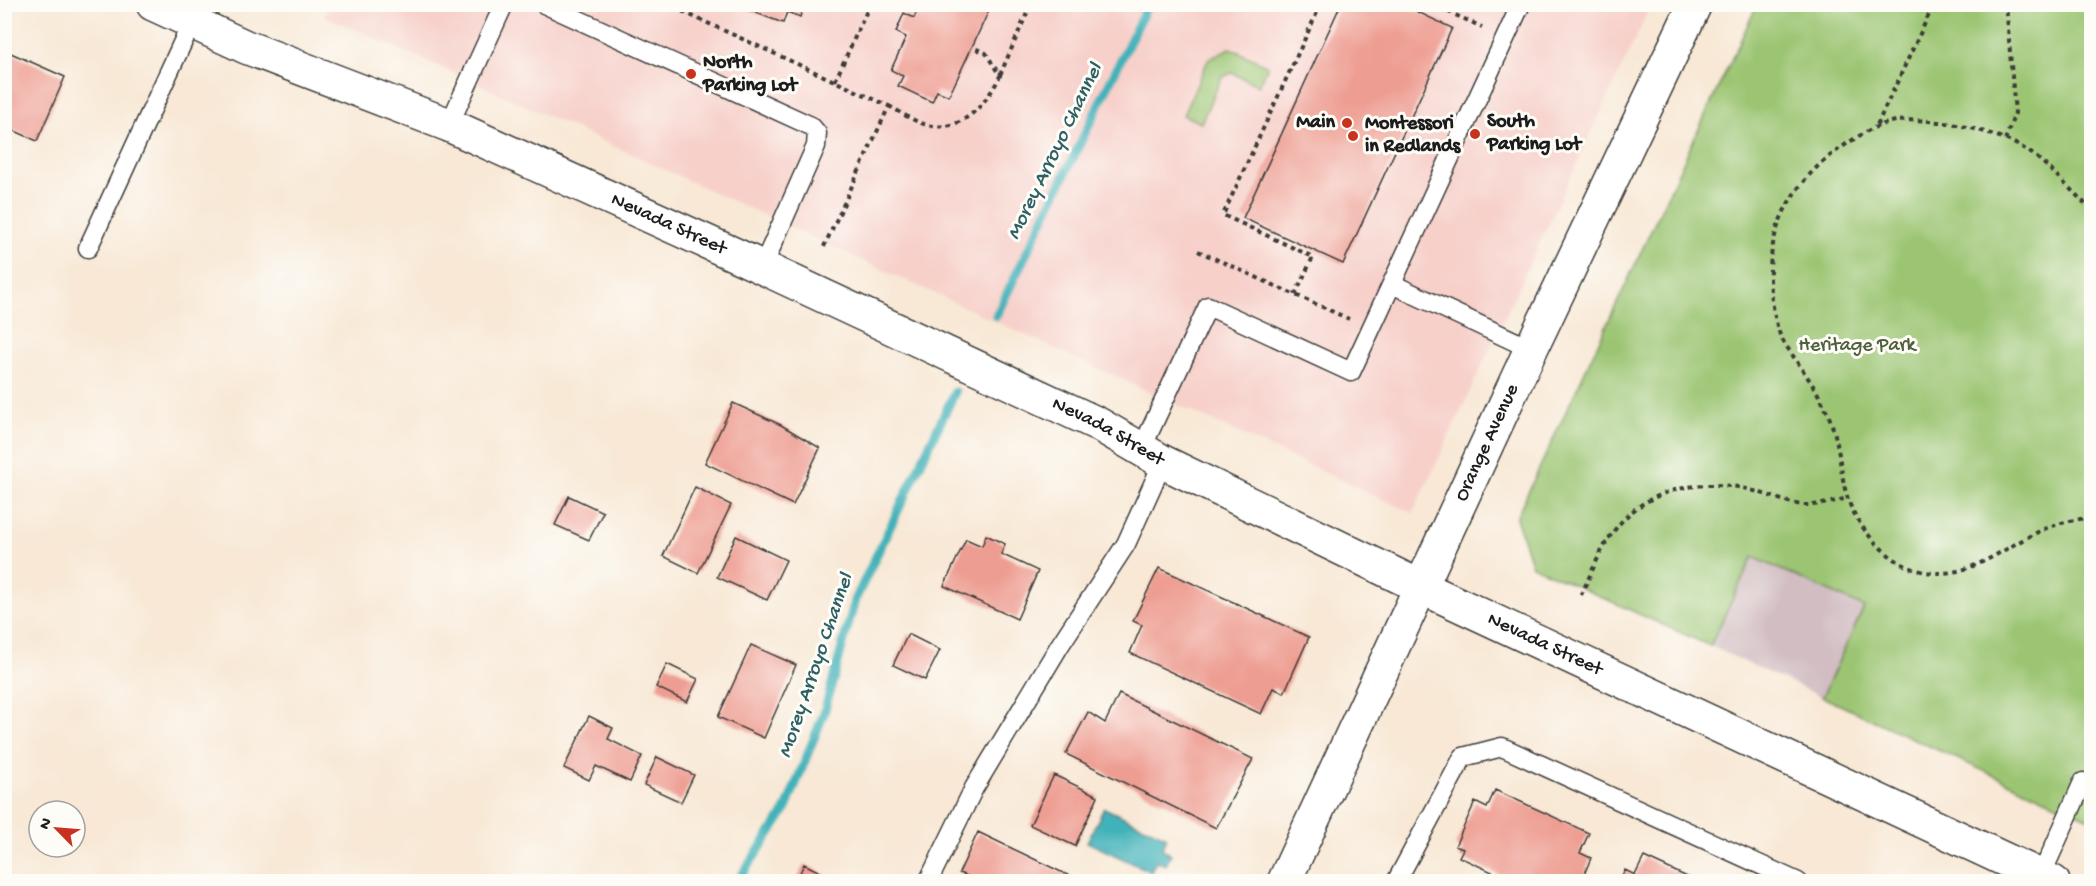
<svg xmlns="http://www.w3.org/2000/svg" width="2096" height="886" font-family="'Gochi Hand',sans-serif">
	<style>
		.built { fill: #f7d0ca }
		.industrial { fill: #d2bec2 }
		.green { fill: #9bc572; stroke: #5c7047; stroke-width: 1.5 }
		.water { fill: #42b2ba; stroke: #2f676b; stroke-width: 1.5 }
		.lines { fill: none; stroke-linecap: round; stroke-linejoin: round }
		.stream { stroke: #42b2ba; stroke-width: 9 }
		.building { fill: #ee9d92 }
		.service-casing { stroke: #3d3b38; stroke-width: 21 }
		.minor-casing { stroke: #3d3b38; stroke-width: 36 }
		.tertiary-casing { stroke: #3d3b38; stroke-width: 36 }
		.path { stroke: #3d3b38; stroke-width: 4; stroke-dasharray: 4.5 4.5; stroke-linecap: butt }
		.service { stroke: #fff; stroke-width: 18 }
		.minor { stroke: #fff; stroke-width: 33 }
		.tertiary { stroke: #fff; stroke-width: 33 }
		.poi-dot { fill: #c8321e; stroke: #fdfcf7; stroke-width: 2 }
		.labels { text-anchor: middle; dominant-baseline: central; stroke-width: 6; stroke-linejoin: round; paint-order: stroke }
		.poi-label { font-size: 20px; font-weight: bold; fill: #1c1c1c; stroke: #fdfcf7; text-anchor: start }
		.street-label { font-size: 20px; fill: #1c1c1c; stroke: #fdfcf7 }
		.park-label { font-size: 20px; fill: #4f603e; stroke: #fdfcf7 }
		.water-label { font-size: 21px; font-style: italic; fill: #2d6063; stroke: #fdfcf7 }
	</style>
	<rect width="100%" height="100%" fill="#fdfcf7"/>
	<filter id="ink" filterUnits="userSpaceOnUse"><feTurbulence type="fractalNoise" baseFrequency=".0167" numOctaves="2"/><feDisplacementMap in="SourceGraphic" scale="12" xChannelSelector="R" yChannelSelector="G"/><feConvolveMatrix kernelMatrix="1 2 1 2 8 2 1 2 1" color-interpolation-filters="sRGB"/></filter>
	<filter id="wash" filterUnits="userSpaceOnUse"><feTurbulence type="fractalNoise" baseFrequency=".008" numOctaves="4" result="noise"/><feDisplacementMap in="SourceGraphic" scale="24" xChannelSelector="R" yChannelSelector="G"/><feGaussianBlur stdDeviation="1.35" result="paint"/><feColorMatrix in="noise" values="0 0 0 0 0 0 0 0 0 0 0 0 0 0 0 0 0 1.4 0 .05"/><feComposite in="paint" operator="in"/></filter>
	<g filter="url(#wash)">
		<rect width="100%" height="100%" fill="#f8e8d5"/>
		<!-- built -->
		<path class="built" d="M 330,4 L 1651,5 L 1413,513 L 445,69 L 324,16 Z"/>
		<!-- industrial -->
		<path class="industrial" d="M 1753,557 L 1864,607 L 1822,697 L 1710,646 Z"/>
		<!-- green -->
		<path class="green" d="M 1757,5 L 2091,5 L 2091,820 L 1822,697 L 1864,607 L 1753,557 L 1710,646 L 1532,566 L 1516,518 Z
			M 1230,48 L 1268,66 L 1259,86 L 1232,73 L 1222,77 L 1201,123 L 1183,115 L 1209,58 Z"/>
		<!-- water -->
		<path class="water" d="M 1104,808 L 1167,837 L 1162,849 L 1171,854 L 1166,865 L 1156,861 L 1151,872 L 1087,842 Z"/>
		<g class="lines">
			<!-- stream -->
			<path class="stream" d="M 996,316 L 1148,4
				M 737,882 L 785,811 L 824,713 L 855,600 L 955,392"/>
		</g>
		<g id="blocks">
			<!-- building -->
			<path class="building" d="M 750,4 L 804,4 L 800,17 L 787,12 L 783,23 L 748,10 Z
				M 920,4 L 992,4 L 949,96 L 937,91 L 932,102 L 898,86 L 903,76 L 891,70 L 906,37 L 896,32 L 904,13 L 914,18 Z
				M 1341,4 L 1401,4 L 1452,28 L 1343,264 L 1243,218 Z
				M 4,50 L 65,77 L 37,141 L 4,126 Z
				M 733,403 L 781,425 L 820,448 L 793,505 L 705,463 Z
				M 695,487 L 731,505 L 698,573 L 663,556 Z
				M 569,496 L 603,512 L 589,540 L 555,525 Z
				M 986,535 L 1005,544 L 1001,554 L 1038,571 L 1017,619 L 944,586 L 966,539 L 982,546 Z
				M 736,536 L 786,560 L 767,600 L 717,577 Z
				M 1159,568 L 1309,637 L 1284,693 L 1273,688 L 1261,714 L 1130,653 L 1142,625 L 1133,621 Z
				M 908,634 L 940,650 L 925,680 L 893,665 Z
				M 751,645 L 796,665 L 764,738 L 718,717 Z
				M 667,664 L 698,679 L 687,702 L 656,687 Z
				M 1119,694 L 1253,759 L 1216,828 L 1066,754 L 1088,712 L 1105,723 Z
				M 589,716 L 613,728 L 608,739 L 642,756 L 630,782 L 596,766 L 589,780 L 564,768 Z
				M 657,757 L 694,775 L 681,802 L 644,785 Z
				M 1054,775 L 1098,796 L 1075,846 L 1030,825 Z
				M 1495,790 L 1589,833 L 1580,853 L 1591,858 L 1581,882 L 1514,882 L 1459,857 L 1463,849 L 1455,846 L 1475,802 L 1487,808 Z
				M 978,832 L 1082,882 L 965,882 L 967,876 L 959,873 Z
				M 1644,857 L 1698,882 L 1619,882 L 1625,870 L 1635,875 Z
				M 804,864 L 840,882 L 796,882 Z"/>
		</g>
	</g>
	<g filter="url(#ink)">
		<use href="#blocks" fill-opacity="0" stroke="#3d3b38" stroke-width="1.5"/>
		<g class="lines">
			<defs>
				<path id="service" d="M 544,4 L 811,126 L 817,133 L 816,146 L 762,268
					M 449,125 L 504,4
					M 88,248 L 192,22
					M 1392,284 L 1531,349
					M 1141,450 L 1208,306 L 1351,372 L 1521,4
					M 2041,876 L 2083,782
					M 928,882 L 974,788 L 1060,645 L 1126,544 L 1163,462
					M 1396,882 L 1463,757 L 1502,747 L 1798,882"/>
				<g id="minor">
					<path id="s1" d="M 153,4 L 246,47 L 449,125 L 740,257 L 1098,424 L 1163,462 L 1421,587 L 2053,882"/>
				</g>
				<g id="tertiary">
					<path id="s2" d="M 1284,882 L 1531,349 L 1695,4"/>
				</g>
			</defs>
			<!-- service casing -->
			<use href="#service" class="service-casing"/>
			<!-- minor casing -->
			<use href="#minor" class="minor-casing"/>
			<!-- tertiary casing -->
			<use href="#tertiary" class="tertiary-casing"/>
			<!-- path -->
			<path class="path" d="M 666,4 L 889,106 L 822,251
				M 905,4 L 915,11
				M 1431,4 L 1482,27
				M 1000,75 L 1031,4
				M 835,81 L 870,4
				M 889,106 C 902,113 917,124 932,126 C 964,131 988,101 1000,76 L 986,53 L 974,48
				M 1877,125 L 1934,4
				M 2005,140 L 2015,113 L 2006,4
				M 2092,210 C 2074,194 2042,158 2023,148 C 1990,129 1934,117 1896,121 C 1878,124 1863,133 1848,143 C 1802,173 1772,213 1770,270 C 1769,284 1774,319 1779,332 C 1781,339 1787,347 1791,353 C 1806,375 1824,399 1832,425 C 1840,448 1840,473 1847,496 C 1855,525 1886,560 1914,569 C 1964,585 1998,550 2040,531 C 2057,523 2073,520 2092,517
				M 1198,251 L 1349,319
				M 1295,295 L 1313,257 L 1223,215 L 1321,4
				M 1581,595 C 1593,570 1603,541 1623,520 C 1654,487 1708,478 1751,490 C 1796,503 1798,512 1847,498"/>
			<!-- service -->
			<use href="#service" class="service"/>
			<!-- minor -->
			<use href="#minor" class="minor"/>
			<!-- tertiary -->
			<use href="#tertiary" class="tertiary"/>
		</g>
	</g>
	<!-- markers -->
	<g class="poi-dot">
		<circle cx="691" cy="74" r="6"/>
		<circle cx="1347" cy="123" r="6"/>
		<circle cx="1475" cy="134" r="6"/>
		<circle cx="1353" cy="136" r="6"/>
	</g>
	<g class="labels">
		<!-- poi labels -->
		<g class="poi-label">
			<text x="703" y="63">North<tspan x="703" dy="23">Parking Lot</tspan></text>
			<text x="1487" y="122">South<tspan x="1487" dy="23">Parking Lot</tspan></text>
			<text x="1335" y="123" text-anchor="end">Main</text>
			<text x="1365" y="124">Montessori<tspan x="1365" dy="23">in Redlands</tspan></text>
		</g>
		<!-- street labels -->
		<g class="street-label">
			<text stroke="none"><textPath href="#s1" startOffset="561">Nevada Street</textPath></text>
			<text stroke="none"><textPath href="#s1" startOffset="1047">Nevada Street</textPath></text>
			<text stroke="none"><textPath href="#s2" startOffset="484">Orange Avenue</textPath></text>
			<text stroke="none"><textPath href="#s1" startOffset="1533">Nevada Street</textPath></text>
		</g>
		<!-- park labels -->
		<g class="park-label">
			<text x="1857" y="346">Heritage Park</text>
		</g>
		<!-- water labels -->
		<g class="water-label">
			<text transform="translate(1056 152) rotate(-64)">Morey Arroyo Channel</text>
			<text transform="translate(817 666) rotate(-71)">Morey Arroyo Channel</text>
		</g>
	</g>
	<!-- margin -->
	<rect width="2096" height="886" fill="none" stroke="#fdfcf7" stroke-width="24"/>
	<!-- north arrow -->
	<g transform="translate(57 829) rotate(295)"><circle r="28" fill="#fdfcf7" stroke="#a3a29f" stroke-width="1.5"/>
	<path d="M0-4.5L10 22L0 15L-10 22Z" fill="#c8321e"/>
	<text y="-9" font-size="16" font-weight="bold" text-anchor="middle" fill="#1c1c1c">N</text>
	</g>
</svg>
